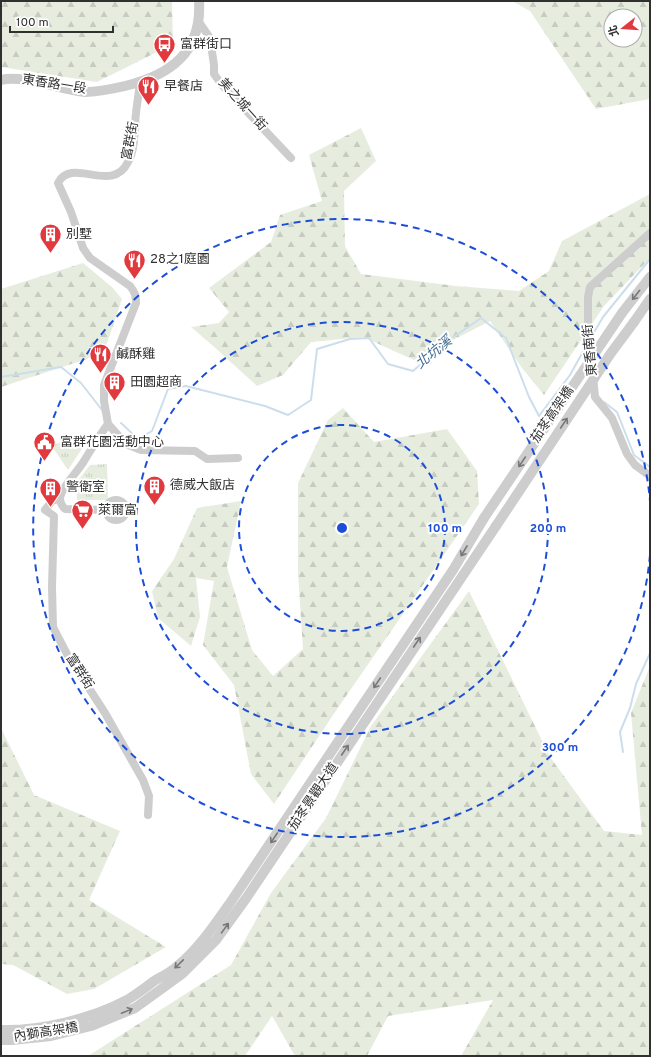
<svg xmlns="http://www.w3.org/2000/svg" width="651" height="1057" font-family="Overpass,'Noto Sans TC',sans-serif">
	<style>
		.grass { fill: url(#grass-tufts) }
		.forest { fill: url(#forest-firs); fill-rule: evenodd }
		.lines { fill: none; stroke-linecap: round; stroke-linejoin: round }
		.stream { stroke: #ccdeec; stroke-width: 2 }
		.minor { stroke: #cdcdcd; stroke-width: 8 }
		.tertiary { stroke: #cdcdcd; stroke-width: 10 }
		.tertiary-bridge { stroke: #cdcdcd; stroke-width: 10 }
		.oneway { stroke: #777 }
		.ring { fill: none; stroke: #1d4ed8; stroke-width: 2; stroke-dasharray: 7 5 }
		.labels { text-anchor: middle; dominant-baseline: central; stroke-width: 4; stroke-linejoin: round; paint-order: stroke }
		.poi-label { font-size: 13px; fill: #303030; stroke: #fff; text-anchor: start }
		.street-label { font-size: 13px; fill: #303030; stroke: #fff }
		.water-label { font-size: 14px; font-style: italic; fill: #406d91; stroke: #fff }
		.centre { fill: #1d4ed8; stroke: #fff; stroke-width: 2 }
		.ring-label { font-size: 12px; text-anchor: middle; font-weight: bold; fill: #1d4ed8; stroke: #fff; stroke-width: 4; stroke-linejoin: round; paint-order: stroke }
	</style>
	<defs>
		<pattern id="grass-tufts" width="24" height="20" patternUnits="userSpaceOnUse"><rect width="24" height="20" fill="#e6eddf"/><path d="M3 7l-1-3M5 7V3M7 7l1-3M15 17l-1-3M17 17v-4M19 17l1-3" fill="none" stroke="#c6ccc0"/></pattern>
		<pattern id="forest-firs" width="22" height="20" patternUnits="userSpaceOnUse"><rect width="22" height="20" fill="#e6eddf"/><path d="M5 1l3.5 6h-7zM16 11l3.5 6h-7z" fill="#c6ccc0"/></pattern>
	</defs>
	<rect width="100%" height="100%" fill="#fff"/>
	<!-- grass -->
	<path class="grass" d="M 79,438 L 85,444 L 68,470 L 51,445 Z
		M 107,464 L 108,500 L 77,500 L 76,483 L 90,465 Z"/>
	<!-- forest -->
	<path class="forest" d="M 1,1 L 172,1 L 173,44 L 97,82 L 1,67 Z
		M 512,1 L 650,1 L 650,99 L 596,109 L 530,11 ZM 611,16 L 635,16 L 635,40 L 611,40 Z
		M 361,128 L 376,161 L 344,191 L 345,246 L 361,274 L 456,286 L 519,291 L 549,271 L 562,241 L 650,194 L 650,258 L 604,306 L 544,395 L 522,368 L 490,321 L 414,360 L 363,337 L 311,342 L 283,375 L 257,386 L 212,345 L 191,327 L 219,323 L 229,312 L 209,288 L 271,242 L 280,215 L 322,201 L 309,155 Z
		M 83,263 L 112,287 L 122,299 L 105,349 L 87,359 L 1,387 L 1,289 Z
		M 343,408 L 374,442 L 447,429 L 477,471 L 479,504 L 333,715 L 274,804 L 251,774 L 234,685 L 203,645 L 214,581 L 196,578 L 200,617 L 191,646 L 158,618 L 152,591 L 174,559 L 197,508 L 241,501 L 227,567 L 252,650 L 273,676 L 303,649 L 298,573 L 298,483 L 328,420 Z
		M 469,591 L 550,757 L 604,831 L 642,835 L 631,713 L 650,666 L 650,1056 L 461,1056 L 493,1000 L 388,1016 L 367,1056 L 295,1056 L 272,1016 L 245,1056 L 88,1056 L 231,965 L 271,893 L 326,818 L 371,726 Z
		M 1,728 L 34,795 L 120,831 L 89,900 L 166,947 L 94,989 L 67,994 L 13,965 L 1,964 Z"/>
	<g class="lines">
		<!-- stream -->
		<path class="stream" d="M 593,334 L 603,317 L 650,259
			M 1,377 L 61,367 L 81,383 L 102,410
			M 604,402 L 617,412 L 634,455 L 650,467
			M 121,423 L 138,439 L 152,431 L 168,389 L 186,386 L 265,406 L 288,415 L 311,400 L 317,349 L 350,339 L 369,338 L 388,364 L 413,371 L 445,343 L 481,318 L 506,338 L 529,397 L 539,416 L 570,375 L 585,348
			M 623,752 L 620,732 L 630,708 L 636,684 L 650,653"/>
		<!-- minor -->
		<path class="minor" d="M 199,22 L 210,38 L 214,65 L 214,74 L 222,85 L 291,158
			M 650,233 L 590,287 L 588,297 L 588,328 L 595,397 L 612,418 L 627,454 L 635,465 L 650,476
			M 108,424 L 126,444 L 141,450 L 195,451 L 207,459 L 238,458
			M 60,498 L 52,501 L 45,510 L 54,516 L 52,587 L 53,627 L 68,656 L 105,713 L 143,780 L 149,796 L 148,815
			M106 510a10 10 0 1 1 20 0a10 10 0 1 1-20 0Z
			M 105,510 L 65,509 C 62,506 60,502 60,498 C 61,488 79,470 84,461 C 92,448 99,436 108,424 L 104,401 L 104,385 L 136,303 C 136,296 135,292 130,286 L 90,258 L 83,248 L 71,212 L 58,183 C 72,156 112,195 128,162 C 136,148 134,129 136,113 C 137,103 139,93 140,82"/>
		<!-- tertiary -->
		<path class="tertiary" d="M 1,80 C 23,74 61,90 85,92 C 98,92 112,89 125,86 C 171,75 202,52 199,1
			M 622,313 L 650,277
			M 634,322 L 650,299
			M 1,1030 C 40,1031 92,1019 127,1000 C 137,994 145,988 154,981 C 161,977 169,973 175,968 C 197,951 214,926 230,903 L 453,570 L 484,518
			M 1,1040 L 12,1040 L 51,1036 L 91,1026 L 135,1008 L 182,974 L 216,940 L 247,897 L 496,526"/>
		<!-- tertiary-bridge -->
		<path class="tertiary-bridge" d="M 484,518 L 622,313
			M 496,526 L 611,353 L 634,322"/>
	</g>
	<!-- one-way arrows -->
	<defs><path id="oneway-shaft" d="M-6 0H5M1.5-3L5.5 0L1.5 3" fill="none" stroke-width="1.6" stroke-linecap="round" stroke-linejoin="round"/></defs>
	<g class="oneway">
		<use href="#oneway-shaft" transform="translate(636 295) rotate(128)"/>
		<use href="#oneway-shaft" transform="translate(564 423) rotate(-56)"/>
		<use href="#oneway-shaft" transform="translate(522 462) rotate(124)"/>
		<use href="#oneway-shaft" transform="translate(464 551) rotate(121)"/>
		<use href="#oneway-shaft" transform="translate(417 642) rotate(-56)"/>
		<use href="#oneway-shaft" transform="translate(377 683) rotate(124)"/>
		<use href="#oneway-shaft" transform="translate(345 750) rotate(-56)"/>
		<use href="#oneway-shaft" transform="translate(274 838) rotate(124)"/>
		<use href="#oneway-shaft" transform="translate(225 928) rotate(-54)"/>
		<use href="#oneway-shaft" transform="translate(179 964) rotate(136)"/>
		<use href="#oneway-shaft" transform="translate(127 1011) rotate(-22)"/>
	</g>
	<!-- distance rings -->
	<g class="ring">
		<circle cx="342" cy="528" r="103"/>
		<circle cx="342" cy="528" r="206"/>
		<path d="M650 555A309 309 0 1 1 650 501"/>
	</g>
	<!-- icons -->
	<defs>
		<symbol id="bus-pin" viewBox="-11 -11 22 30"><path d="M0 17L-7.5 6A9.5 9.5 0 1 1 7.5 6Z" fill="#e1393d" stroke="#fff"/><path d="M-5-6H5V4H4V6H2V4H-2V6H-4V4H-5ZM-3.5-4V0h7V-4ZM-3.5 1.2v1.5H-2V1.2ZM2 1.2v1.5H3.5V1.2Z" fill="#fff"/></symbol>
		<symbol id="restaurant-pin" viewBox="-11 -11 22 30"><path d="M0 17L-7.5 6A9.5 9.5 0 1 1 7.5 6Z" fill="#e1393d" stroke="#fff"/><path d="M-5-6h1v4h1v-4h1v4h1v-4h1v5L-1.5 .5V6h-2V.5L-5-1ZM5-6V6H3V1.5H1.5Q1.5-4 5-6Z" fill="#fff"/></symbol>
		<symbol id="building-pin" viewBox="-11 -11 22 30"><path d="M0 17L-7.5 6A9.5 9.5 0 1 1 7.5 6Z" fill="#e1393d" stroke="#fff"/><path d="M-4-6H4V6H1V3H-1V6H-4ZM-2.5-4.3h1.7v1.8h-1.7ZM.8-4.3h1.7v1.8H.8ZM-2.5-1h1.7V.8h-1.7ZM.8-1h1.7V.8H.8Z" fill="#fff"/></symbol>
		<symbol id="civic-pin" viewBox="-11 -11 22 30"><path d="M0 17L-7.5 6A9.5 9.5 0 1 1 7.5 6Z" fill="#e1393d" stroke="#fff"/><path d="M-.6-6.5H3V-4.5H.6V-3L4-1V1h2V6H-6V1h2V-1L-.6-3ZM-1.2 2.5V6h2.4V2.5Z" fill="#fff"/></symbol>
		<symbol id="supermarket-pin" viewBox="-11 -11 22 30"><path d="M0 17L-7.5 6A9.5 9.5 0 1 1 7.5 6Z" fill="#e1393d" stroke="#fff"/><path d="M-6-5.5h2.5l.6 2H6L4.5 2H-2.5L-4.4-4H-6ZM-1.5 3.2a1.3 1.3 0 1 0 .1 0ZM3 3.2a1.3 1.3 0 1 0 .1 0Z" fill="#fff"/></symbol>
	</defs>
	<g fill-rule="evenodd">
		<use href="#bus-pin" x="152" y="32" width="25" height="34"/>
		<use href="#restaurant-pin" x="136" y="74" width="25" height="34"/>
		<use href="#building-pin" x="38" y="222" width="25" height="34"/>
		<use href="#restaurant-pin" x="122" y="248" width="25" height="34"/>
		<use href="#restaurant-pin" x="88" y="342" width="25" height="34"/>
		<use href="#building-pin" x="102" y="370" width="25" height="34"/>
		<use href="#civic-pin" x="32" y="430" width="25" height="34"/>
		<use href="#building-pin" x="142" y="474" width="25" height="34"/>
		<use href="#building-pin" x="38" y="476" width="25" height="34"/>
		<use href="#supermarket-pin" x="70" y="498" width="25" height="34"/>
	</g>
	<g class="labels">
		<!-- poi labels -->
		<g class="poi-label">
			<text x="180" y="45">富群街口</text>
			<text x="164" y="87">早餐店</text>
			<text x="66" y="235">別墅</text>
			<text x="150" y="260">28之1庭園</text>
			<text x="116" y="355">鹹酥雞</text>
			<text x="130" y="383">田園超商</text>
			<text x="60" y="443">富群花園活動中心</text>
			<text x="170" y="486">德威大飯店</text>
			<text x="66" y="488">警衛室</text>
			<text x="98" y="511">萊爾富</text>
		</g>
		<!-- street labels -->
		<g class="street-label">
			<text transform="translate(54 85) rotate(9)">東香路一段</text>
			<text transform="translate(242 105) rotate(48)">美之城一街</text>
			<text transform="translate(131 141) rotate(-79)">富群街</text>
			<text transform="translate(591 350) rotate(-95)">東香南街</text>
			<text transform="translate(553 415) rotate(-56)">茄苳高架橋</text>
			<text transform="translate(79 672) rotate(57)">富群街</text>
			<text transform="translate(314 797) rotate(-56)">茄苳景觀大道</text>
			<text transform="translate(46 1033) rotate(-9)">內獅高架橋</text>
		</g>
		<!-- water labels -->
		<g class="water-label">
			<text transform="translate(434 353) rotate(-39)">北坑溪</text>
		</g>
	</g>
	<circle cx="342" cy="528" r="6" class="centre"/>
	<g class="ring-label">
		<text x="445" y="532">100 m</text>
		<text x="548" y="532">200 m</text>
		<text x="560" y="751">300 m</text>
	</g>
	<!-- border -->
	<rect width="651" height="1057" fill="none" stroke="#303030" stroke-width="4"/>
	<!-- north arrow -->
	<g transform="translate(623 28) rotate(253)"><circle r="19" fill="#ffffff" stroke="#acacac"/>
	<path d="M0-3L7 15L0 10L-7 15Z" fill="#e1393d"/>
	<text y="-6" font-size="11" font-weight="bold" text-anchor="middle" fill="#303030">北</text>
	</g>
	<!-- scale -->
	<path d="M10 26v6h103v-6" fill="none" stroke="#303030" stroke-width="2"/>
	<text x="16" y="26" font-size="12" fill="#303030" stroke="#ffffff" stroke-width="3" paint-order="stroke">100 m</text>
</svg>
